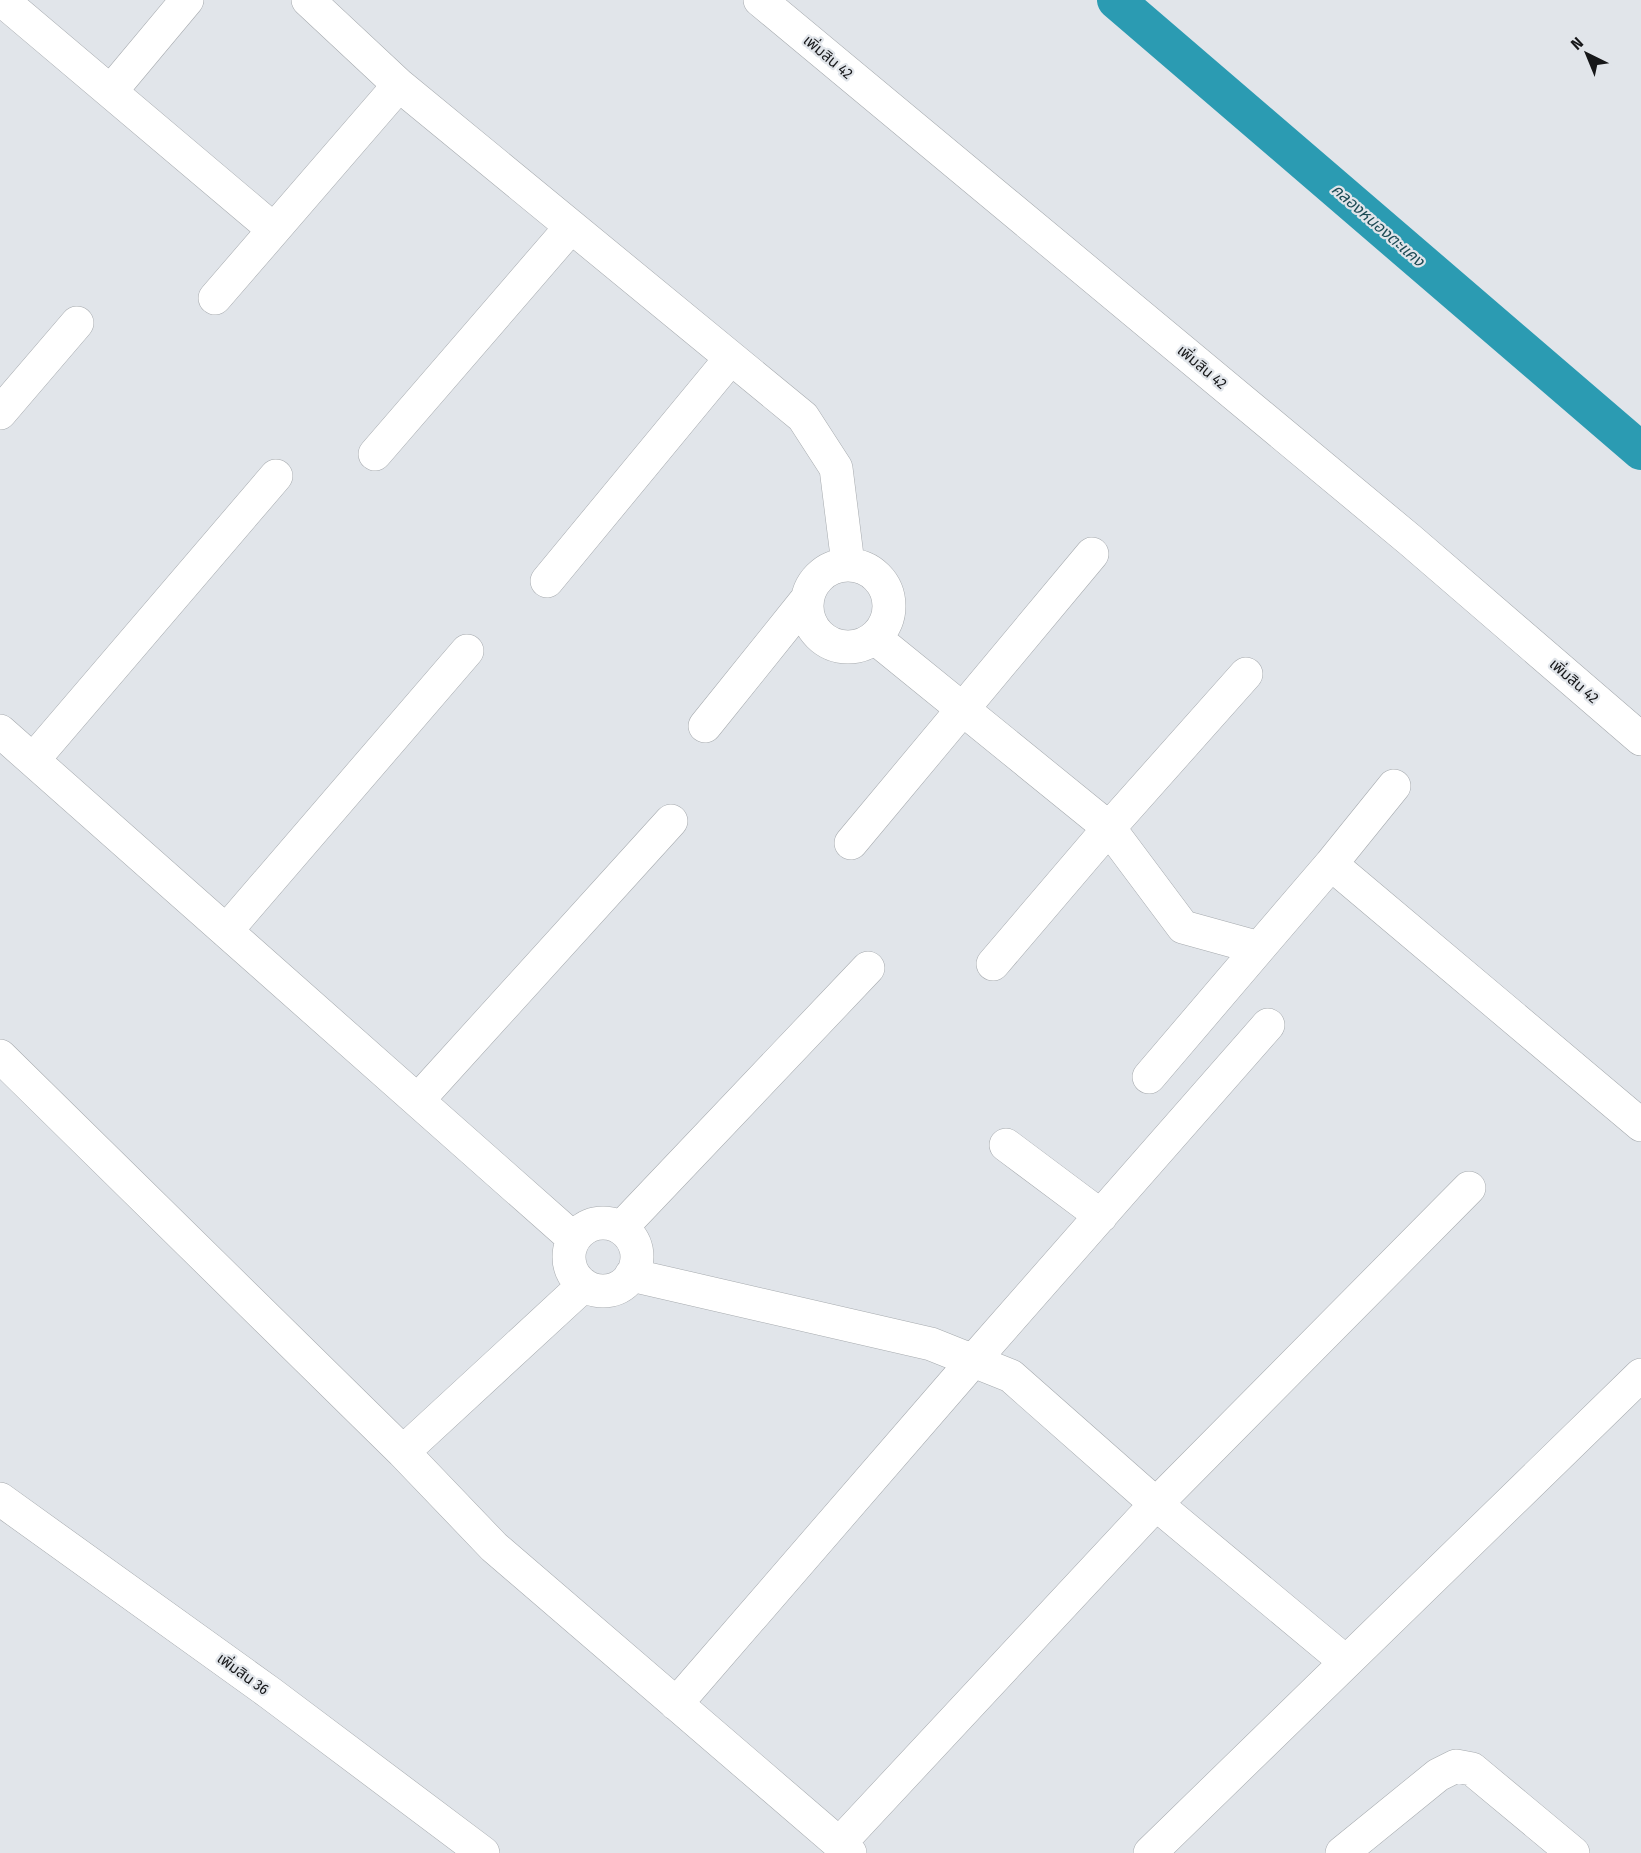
<svg xmlns="http://www.w3.org/2000/svg" width="1641" height="1853" font-family="'Fira Sans Condensed','Noto Sans Thai',sans-serif">
	<style>
		.lines { fill: none; stroke-linecap: round; stroke-linejoin: round }
		.canal { stroke: #2b9bb2; stroke-width: 38 }
		.street-casing { stroke: #a6aaae; stroke-width: 34 }
		.street { stroke: #fff; stroke-width: 33 }
		.labels { text-anchor: middle; dominant-baseline: central; stroke-width: 4.5; stroke-linejoin: round; paint-order: stroke }
		.street-label { font-size: 15px; fill: #161719; stroke: #e1e5ea }
		.water-label { font-size: 16px; font-style: italic; fill: #1c4b55; stroke: #e1e5ea }
	</style>
	<rect width="100%" height="100%" fill="#e1e5ea"/>
	<g class="lines">
		<!-- canal -->
		<path class="canal" d="M 1116,0 L 1641,451"/>
		<defs>
			<path id="street" d="M 2,0 L 273,229
				M 760,0 L 1410,540 L 1641,739
				M 399,85 L 803,417 L 836,468 L 848,564
				M 111,91 L 187,0
				M 215,298 L 399,85 L 308,0
				M 0,413 L 77,323
				M 375,454 L 571,227
				M807 606a41 41 0 1 1 82 0a41 41 0 1 1-82 0Z
				M 547,581 L 731,358
				M 875,638 L 1109,828 L 1183,927 L 1259,948 L 1331,864 L 1641,1125
				M 705,726 L 807,599
				M 0,731 L 574,1239
				M 33,760 L 276,476
				M 851,843 L 1092,554
				M 1331,864 L 1394,786
				M 226,931 L 467,651
				M 993,964 L 1109,828 L 1246,674
				M 0,1056 L 403,1452 L 494,1547 L 850,1853
				M 1149,1077 L 1259,948
				M 418,1100 L 671,821
				M 1006,1145 L 1101,1216
				M569 1257a34 34 0 1 1 68 0a34 34 0 1 1-68 0Z
				M 621,1228 L 868,968
				M 631,1275 L 931,1344 L 1011,1376 L 1156,1504 L 1346,1662
				M 403,1452 L 584,1285
				M 0,1499 L 270,1693 L 483,1853
				M 676,1704 L 973,1361 L 1268,1025
				M 839,1844 L 1156,1504 L 1469,1188
				M 1150,1853 L 1641,1375
				M 1342,1853 L 1438,1775 L 1456,1766 L 1472,1769 L 1573,1853"/>
		</defs>
		<!-- street casing -->
		<use href="#street" class="street-casing"/>
		<!-- street -->
		<use href="#street" class="street"/>
	</g>
	<g class="labels">
		<!-- street labels -->
		<g class="street-label">
			<text transform="translate(828 57) rotate(40)">เพิ่มสิน 42</text>
			<text transform="translate(1202 367) rotate(40)">เพิ่มสิน 42</text>
			<text transform="translate(1574 681) rotate(41)">เพิ่มสิน 42</text>
			<text transform="translate(243 1674) rotate(36)">เพิ่มสิน 36</text>
		</g>
		<!-- water labels -->
		<g class="water-label">
			<text transform="translate(1378 225) rotate(41)">คลองหนองตะแคง</text>
		</g>
	</g>
	<!-- north arrow -->
	<g transform="translate(1587 54) rotate(317)" stroke="#e1e5ea" stroke-width="4.5" paint-order="stroke">
	<path d="M0-4.5L10 22L0 15L-10 22Z" fill="#161719"/>
	<text y="-9" font-size="16" font-weight="bold" text-anchor="middle" fill="#161719">N</text>
	</g>
</svg>
